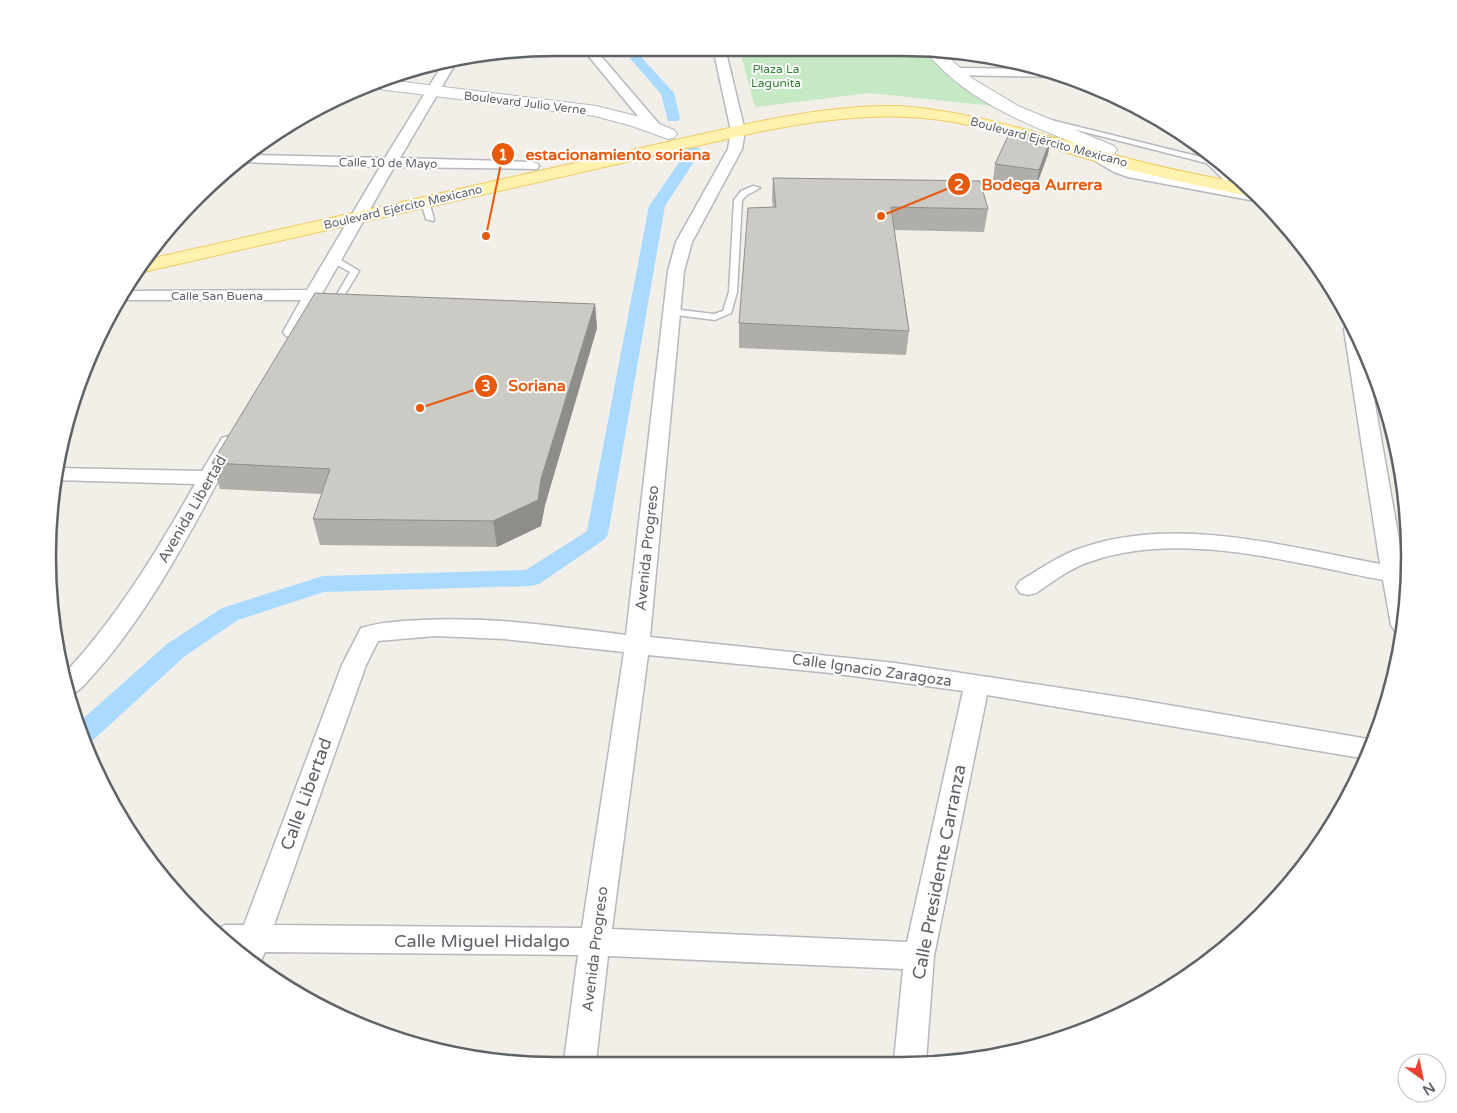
<svg xmlns="http://www.w3.org/2000/svg" width="1457" height="1113" font-family="'Varela Round',sans-serif">
	<style>
		.green { fill: #c5e8c5 }
		.lines { fill: none; stroke-linecap: round; stroke-linejoin: round }
		.canal { fill: #aadaff; fill-rule: evenodd }
		.lane-casing { stroke: #b5b8bc; stroke-width: 3 }
		.street-casing { stroke: #b5b8bc; stroke-width: 3 }
		.secondary-casing { stroke: #b6babf; stroke-width: 2 }
		.primary-casing { stroke: #f2c960; stroke-width: 2 }
		.lane { fill: #fff; fill-rule: evenodd }
		.street { fill: #fff; fill-rule: evenodd }
		.secondary { fill: #fff; fill-rule: evenodd }
		.primary { fill: #fff2af; fill-rule: evenodd }
		.wall { fill: #afaea9 }
		.shaded-wall { fill: #8f8d8a }
		.building { fill: #cccac5; stroke: #8f8d8a }
		.labels { text-anchor: middle; dominant-baseline: central; stroke-width: 4; stroke-linejoin: round; paint-order: stroke }
		.far-park-label { font-size: 12px; fill: #348238; stroke: #fff }
		.far-street-label { font-size: 12px; fill: #5f6368; stroke: #fff }
		.street-label { font-size: 15px; fill: #5f6368; stroke: #fff }
		.near-street-label { font-size: 18px; fill: #5f6368; stroke: #fff }
		.rim { fill: none; stroke: #5f6368; stroke-width: 2.5 }
		.leader { fill: none; stroke: #e8590c; stroke-width: 2 }
		.callout-dot { fill: #e8590c; stroke: #fff; stroke-width: 2 }
		.mark-label { font-size: 15px; text-anchor: middle; font-weight: bold; fill: #fff }
		.callout-label { font-size: 16px; text-anchor: middle; font-weight: bold; fill: #e8590c; stroke: #fff; stroke-width: 4; stroke-linejoin: round; paint-order: stroke }
	</style>
	<rect width="100%" height="100%" fill="#f1efe8"/>
	<!-- green -->
	<path class="green" d="M 739,48 L 923,49 L 995,106 L 869,93 L 755,107 Z"/>
	<g class="lines">
		<!-- canal -->
		<path class="canal" d="M 621,48 L 633,48 L 674,93 L 680,118 L 678,121 L 668,121 L 661,94 Z
			M 694,147 L 699,148 L 701,151 L 665,206 L 608,534 L 605,539 L 539,584 L 531,586 L 324,592 L 238,620 L 185,656 L 91,742 L 86,744 L 77,724 L 167,644 L 222,608 L 323,576 L 526,570 L 587,531 L 649,206 L 689,148 Z"/>
		<defs>
			<path id="lane" d="M 1051,120 L 1217,161 L 1218,163 L 1214,165 L 1049,123 L 1048,122 Z
				M 753,186 L 760,188 L 747,195 L 742,200 L 737,292 L 731,313 L 715,320 L 669,314 L 669,310 L 672,309 L 714,314 L 723,311 L 729,292 L 734,200 L 741,191 Z
				M 422,200 L 429,202 L 434,219 L 433,221 L 426,219 L 421,202 Z
				M 330,257 L 336,257 L 359,271 L 338,306 L 334,309 L 330,306 L 350,272 L 330,261 Z"/>
			<path id="street" d="M 582,48 L 594,48 L 660,125 L 662,128 L 660,131 L 650,131 Z
				M 713,48 L 725,48 L 745,131 L 742,149 L 692,242 L 684,271 L 650,637 L 895,663 L 1133,699 L 1374,740 L 1367,759 L 987,695 L 934,956 L 926,1061 L 894,1061 L 903,969 L 608,956 L 596,1061 L 564,1061 L 578,955 L 265,952 L 259,965 L 214,930 L 225,925 L 244,925 L 342,665 L 361,628 C 381,622 402,621 422,620 C 490,616 559,627 626,635 L 668,271 L 676,242 L 728,149 L 731,131 ZM 435,636 L 504,639 L 624,652 L 582,928 L 274,925 L 366,665 L 378,641 ZM 648,655 L 831,673 L 963,691 L 907,942 L 612,929 Z
				M 457,61 L 400,158 L 532,162 L 537,163 L 539,166 L 537,169 L 394,167 L 298,336 L 292,337 L 286,336 L 283,332 L 301,300 L 118,300 L 123,291 L 307,290 L 380,167 L 241,162 L 251,155 L 385,158 L 444,62 Z
				M 955,68 L 1043,69 L 1060,75 L 1055,77 L 950,75 L 949,72 Z
				M 1189,140 C 1205,147 1226,162 1236,177 L 1234,180 L 1224,180 L 1189,146 L 1187,143 Z
				M 1097,152 L 1136,170 L 1256,193 L 1266,203 L 1128,177 L 1114,172 L 1092,159 L 1090,156 L 1092,153 Z
				M 1351,324 L 1366,353 L 1407,585 L 1402,633 L 1395,631 L 1391,625 L 1383,580 C 1293,563 1182,530 1092,561 C 1072,567 1054,581 1036,593 L 1028,595 L 1020,593 L 1016,587 L 1020,581 C 1037,571 1054,559 1073,551 C 1170,513 1282,546 1380,564 L 1344,329 L 1347,325 Z
				M 229,436 L 236,438 L 239,442 C 196,521 155,605 95,673 C 87,681 81,691 70,695 L 65,673 C 118,616 157,551 195,484 L 56,480 L 57,468 L 202,471 L 222,438 Z"/>
			<path id="secondary" d="M 924,49 L 940,50 L 973,79 L 1018,106 L 1114,146 L 1117,150 L 1114,154 L 1108,155 L 1102,154 C 1045,131 979,109 936,63 C 932,59 926,54 924,49 Z
				M 388,80 L 596,106 L 644,118 L 674,130 L 677,134 L 674,138 L 668,139 L 632,126 L 595,116 L 379,89 L 373,86 Z"/>
			<path id="primary" d="M 900,106 C 969,111 1034,132 1101,151 C 1149,165 1197,175 1246,184 L 1259,195 L 1254,197 C 1198,186 1143,174 1088,159 C 1034,143 980,123 923,118 C 867,113 813,121 758,132 L 139,273 L 135,272 L 145,260 L 738,126 C 792,114 845,105 900,106 Z"/>
		</defs>
		<!-- lane casing -->
		<use href="#lane" class="lane-casing"/>
		<!-- street casing -->
		<use href="#street" class="street-casing"/>
		<!-- secondary casing -->
		<use href="#secondary" class="secondary-casing"/>
		<!-- primary casing -->
		<use href="#primary" class="primary-casing"/>
		<!-- lane -->
		<use href="#lane" class="lane"/>
		<!-- street -->
		<use href="#street" class="street"/>
		<!-- secondary -->
		<use href="#secondary" class="secondary"/>
		<!-- primary -->
		<use href="#primary" class="primary"/>
	</g>
	<!-- wall -->
	<path class="wall" d="M 1048,154 L 1036,187 L 993,180 L 995,164 Z
		M 773,178 L 988,209 L 984,232 L 894,230 L 909,331 L 906,355 L 739,348 L 739,323 L 773,207 L 772,200 Z
		M 595,304 L 597,328 L 545,505 L 541,526 L 497,547 L 320,545 L 313,519 L 322,494 L 220,489 L 212,463 Z"/>
	<!-- shaded-wall -->
	<path class="shaded-wall" d="M 1051,138 L 1048,154 L 1036,187 L 1039,170 Z
		M 595,304 L 597,328 L 545,505 L 541,526 L 497,547 L 493,521 L 541,479 Z"/>
	<!-- building -->
	<path class="building" d="M 1010,132 L 1051,138 L 1039,170 L 995,164 Z
		M 773,178 L 980,181 L 988,209 L 891,207 L 909,331 L 739,323 L 748,208 L 776,207 Z
		M 315,293 L 595,304 L 541,479 L 538,500 L 493,521 L 313,519 L 330,469 L 212,463 Z"/>
	<g class="labels">
		<!-- far-park labels -->
		<g class="far-park-label">
			<text x="776" y="69">Plaza La<tspan x="776" dy="14">Lagunita</tspan></text>
		</g>
		<!-- far-street labels -->
		<g class="far-street-label">
			<text transform="translate(525 103) rotate(7)">Boulevard Julio Verne</text>
			<text transform="translate(1049 142) rotate(15)">Boulevard Ejército Mexicano</text>
			<text transform="translate(388 163) rotate(1)">Calle 10 de Mayo</text>
			<text transform="translate(403 207) rotate(-13)">Boulevard Ejército Mexicano</text>
			<text x="217" y="296">Calle San Buena</text>
		</g>
		<!-- street labels -->
		<g class="street-label">
			<text transform="translate(192 509) rotate(-60)">Avenida Libertad</text>
			<text transform="translate(647 548) rotate(-84)">Avenida Progreso</text>
			<text transform="translate(872 670) rotate(8)">Calle Ignacio Zaragoza</text>
			<text transform="translate(595 949) rotate(-83)">Avenida Progreso</text>
		</g>
		<!-- near-street labels -->
		<g class="near-street-label">
			<text transform="translate(306 794) rotate(-70)">Calle Libertad</text>
			<text transform="translate(939 872) rotate(-79)">Calle Presidente Carranza</text>
			<text x="482" y="941">Calle Miguel Hidalgo</text>
		</g>
	</g>
	<!-- crop -->
	<path d="M0 0H1457V1113H0ZM556 56H901A500 500 0 0 1 1401 556V557A500 500 0 0 1 901 1057H556A500 500 0 0 1 56 557V556A500 500 0 0 1 556 56Z" fill="#fff" fill-rule="evenodd"/>
	<path class="rim" d="M556 56H901A500 500 0 0 1 1401 556V557A500 500 0 0 1 901 1057H556A500 500 0 0 1 56 557V556A500 500 0 0 1 556 56Z"/>
	<!-- callouts -->
	<path class="leader" d="M486 236L503 154M881 216L959 184M420 408L486 386"/>
	<g class="callout-dot">
		<circle cx="486" cy="236" r="5"/>
		<circle cx="881" cy="216" r="5"/>
		<circle cx="420" cy="408" r="5"/>
		<circle cx="503" cy="154" r="12"/>
		<circle cx="959" cy="184" r="12"/>
		<circle cx="486" cy="386" r="12"/>
	</g>
	<g class="mark-label">
		<text x="503" y="160">1</text>
		<text x="959" y="190">2</text>
		<text x="486" y="391">3</text>
	</g>
	<g class="callout-label">
		<text x="618" y="160">estacionamiento soriana</text>
		<text x="1042" y="190">Bodega Aurrera</text>
		<text x="537" y="391">Soriana</text>
	</g>
	<!-- north arrow -->
	<g transform="translate(1422 1078) rotate(147)"><circle r="24" fill="#ffffff" stroke="#bfc1c3"/>
	<path d="M0-4L9 19L0 12L-9 19Z" fill="#ea4335"/>
	<text y="-8" font-size="14" font-weight="bold" text-anchor="middle" fill="#5f6368">N</text>
	</g>
</svg>
